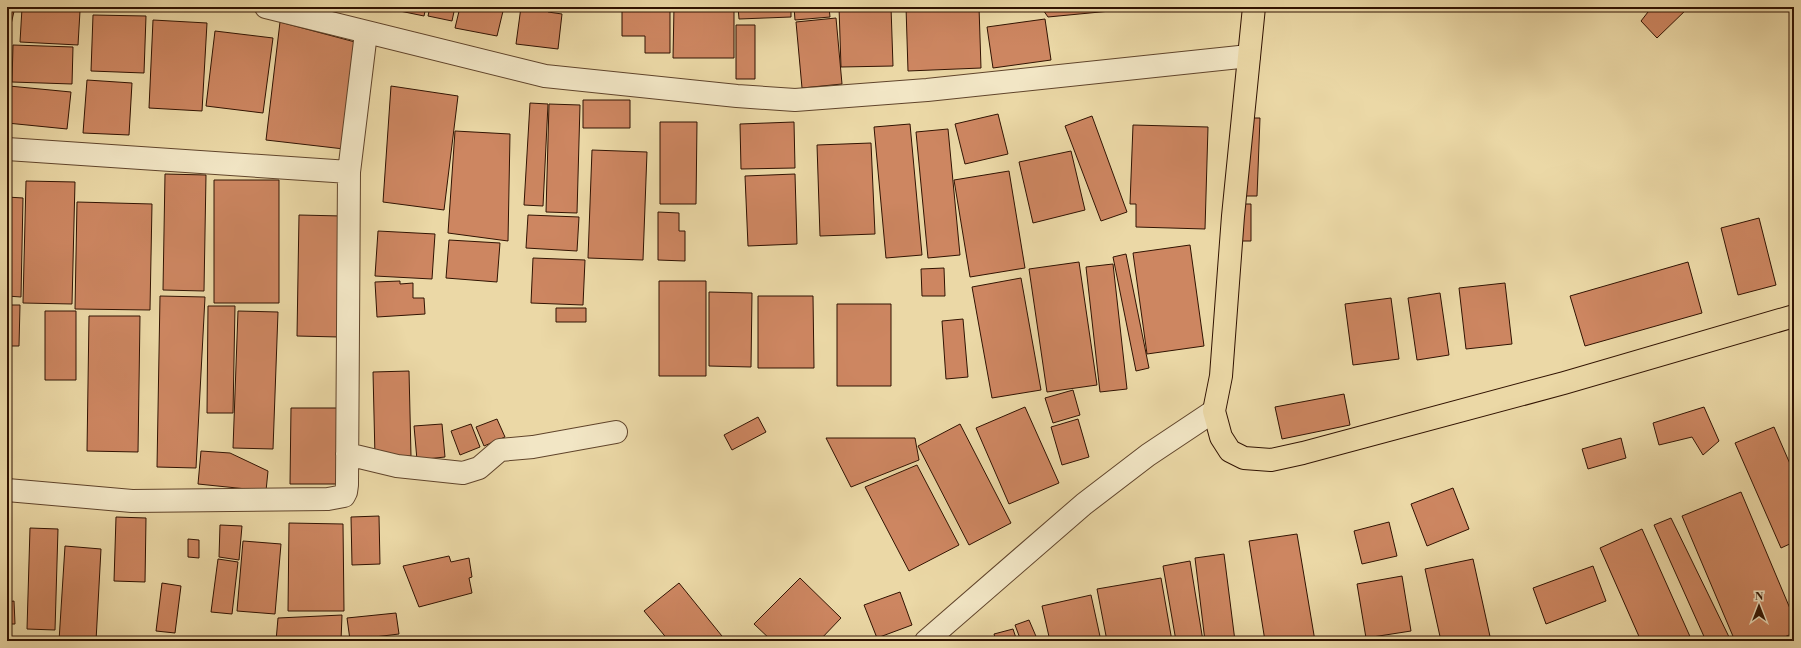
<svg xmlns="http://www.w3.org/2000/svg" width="1801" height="648" font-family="'Libre Bodoni',serif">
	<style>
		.building { fill: #cd8661; stroke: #311302 }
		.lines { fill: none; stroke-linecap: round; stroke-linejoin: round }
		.minor-casing { stroke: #60442b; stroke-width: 24 }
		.major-casing { stroke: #311302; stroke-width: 24 }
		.minor { stroke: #f2e6c5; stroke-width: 22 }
		.major { stroke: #ebd8a6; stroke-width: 22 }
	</style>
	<rect width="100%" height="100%" fill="#ebd8a6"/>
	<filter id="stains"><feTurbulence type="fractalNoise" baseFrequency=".005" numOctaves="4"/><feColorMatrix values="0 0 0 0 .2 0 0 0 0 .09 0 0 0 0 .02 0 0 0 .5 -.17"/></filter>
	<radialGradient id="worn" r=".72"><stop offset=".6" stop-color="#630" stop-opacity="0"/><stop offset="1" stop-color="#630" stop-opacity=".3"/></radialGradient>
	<!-- building -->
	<path class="building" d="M 7,7 L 15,7 L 7,42 Z
		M 395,7 L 426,7 L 424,16 L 395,10 Z
		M 430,7 L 455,7 L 452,21 L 428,16 Z
		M 460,7 L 504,7 L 497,36 L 455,28 Z
		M 521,7 L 549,7 L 548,12 L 562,14 L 558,49 L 516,44 Z
		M 622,7 L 670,7 L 670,53 L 645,53 L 645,36 L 622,36 Z
		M 674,7 L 734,7 L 734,58 L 673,58 Z
		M 738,7 L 791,7 L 791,17 L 739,19 Z
		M 794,7 L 829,7 L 830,17 L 795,20 Z
		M 839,7 L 891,7 L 893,66 L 841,67 Z
		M 906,7 L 979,7 L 981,68 L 908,71 Z
		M 1041,7 L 1152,7 L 1048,17 Z
		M 1644,7 L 1689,7 L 1657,38 L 1641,21 L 1648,12 Z
		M 22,8 L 80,11 L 78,45 L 20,42 Z
		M 93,15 L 146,16 L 144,73 L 91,71 Z
		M 836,18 L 842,84 L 802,88 L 796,22 Z
		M 1045,19 L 1051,60 L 993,68 L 987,27 Z
		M 153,20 L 207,23 L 202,111 L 149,108 Z
		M 280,22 L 355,42 L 344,149 L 266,140 Z
		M 736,25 L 755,25 L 755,79 L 736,79 Z
		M 215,31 L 273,38 L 263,113 L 206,106 Z
		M 13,45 L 73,47 L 72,84 L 12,82 Z
		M 87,80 L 132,83 L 129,135 L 83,133 Z
		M 9,86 L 71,92 L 67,129 L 7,123 Z
		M 391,86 L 458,96 L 444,210 L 383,202 Z
		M 583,100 L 630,100 L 630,128 L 583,128 Z
		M 530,103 L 548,104 L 543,206 L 524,205 Z
		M 549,104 L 580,105 L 577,213 L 546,212 Z
		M 998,114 L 1008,154 L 965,164 L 955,124 Z
		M 1092,116 L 1127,212 L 1101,221 L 1065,126 Z
		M 1246,118 L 1260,118 L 1257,196 L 1242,196 Z
		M 660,122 L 697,122 L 696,204 L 660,204 Z
		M 794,122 L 795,168 L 741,169 L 740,124 Z
		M 910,124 L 922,255 L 886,258 L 874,127 Z
		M 1133,125 L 1208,127 L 1205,229 L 1136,227 L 1136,204 L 1130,204 Z
		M 948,129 L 960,255 L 928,258 L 916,132 Z
		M 455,131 L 510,134 L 508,241 L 448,233 Z
		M 871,143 L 875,234 L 820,236 L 817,145 Z
		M 592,150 L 647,152 L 643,260 L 588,258 Z
		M 1071,151 L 1085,210 L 1033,223 L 1019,162 Z
		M 1009,171 L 1025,268 L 970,277 L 954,180 Z
		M 165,174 L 206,175 L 204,291 L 163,290 Z
		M 795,174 L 797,244 L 748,246 L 745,176 Z
		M 214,180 L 279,180 L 279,303 L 214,303 Z
		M 26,181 L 75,182 L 72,304 L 23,303 Z
		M 7,197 L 23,198 L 21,297 L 7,296 Z
		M 77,202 L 152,204 L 150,310 L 75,309 Z
		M 1239,204 L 1251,204 L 1251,241 L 1238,241 Z
		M 658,212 L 679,213 L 679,231 L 685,231 L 685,261 L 658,260 Z
		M 299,215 L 342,216 L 339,337 L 297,336 Z
		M 528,215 L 579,217 L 577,251 L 526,248 Z
		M 1759,218 L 1776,285 L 1738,295 L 1721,228 Z
		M 378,231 L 435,234 L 432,279 L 375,276 Z
		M 449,240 L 500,243 L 497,282 L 446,278 Z
		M 1190,245 L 1204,346 L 1147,354 L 1133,253 Z
		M 1126,254 L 1149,368 L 1136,371 L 1113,257 Z
		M 533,258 L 585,260 L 583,305 L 531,303 Z
		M 1079,262 L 1097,385 L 1047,392 L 1029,269 Z
		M 1688,262 L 1702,313 L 1585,346 L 1570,296 Z
		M 1113,264 L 1127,389 L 1100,392 L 1086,267 Z
		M 944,268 L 945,296 L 922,296 L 921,269 Z
		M 1021,278 L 1041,390 L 992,398 L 972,287 Z
		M 400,281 L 400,284 L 413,283 L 413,298 L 424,298 L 425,314 L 377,317 L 375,282 Z
		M 659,281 L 706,281 L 706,376 L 659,376 Z
		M 1505,283 L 1512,344 L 1466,349 L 1459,288 Z
		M 709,292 L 752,293 L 751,367 L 709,366 Z
		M 1440,293 L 1449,355 L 1417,360 L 1408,298 Z
		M 160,296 L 205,297 L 196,468 L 157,467 Z
		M 758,296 L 813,296 L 814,368 L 758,368 Z
		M 1391,298 L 1399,359 L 1353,365 L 1345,304 Z
		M 837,304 L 891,304 L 891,386 L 837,386 Z
		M 7,305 L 20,305 L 19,346 L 7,346 Z
		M 208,306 L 235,306 L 233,413 L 207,413 Z
		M 556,308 L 586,308 L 586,322 L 556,322 Z
		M 45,311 L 76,311 L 76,380 L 45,380 Z
		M 238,311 L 278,312 L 273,449 L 233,448 Z
		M 89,316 L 140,316 L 138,452 L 87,451 Z
		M 963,319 L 968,377 L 946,379 L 942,321 Z
		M 409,371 L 411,456 L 375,457 L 373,372 Z
		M 1073,390 L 1080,415 L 1053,423 L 1045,398 Z
		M 1344,394 L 1350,425 L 1282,439 L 1275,407 Z
		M 1025,407 L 1059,483 L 1009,504 L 976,428 Z
		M 1704,407 L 1719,441 L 1703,455 L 1692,437 L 1659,445 L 1653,423 Z
		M 291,408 L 338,408 L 337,484 L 290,484 Z
		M 758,417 L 766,432 L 732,450 L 724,435 Z
		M 497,419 L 505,437 L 484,446 L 476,427 Z
		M 1078,419 L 1089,457 L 1062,465 L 1051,427 Z
		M 442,424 L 445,457 L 417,460 L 414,426 Z
		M 471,424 L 480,447 L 460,455 L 451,431 Z
		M 960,424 L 1011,523 L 969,545 L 918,446 Z
		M 1774,427 L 1794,473 L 1794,542 L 1781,548 L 1735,443 Z
		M 826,438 L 915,438 L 919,460 L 851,487 Z
		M 1621,438 L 1626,458 L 1588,469 L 1582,449 Z
		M 201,451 L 230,453 L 268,471 L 266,491 L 198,484 Z
		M 917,465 L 959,545 L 909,571 L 865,487 Z
		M 1453,488 L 1469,529 L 1427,546 L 1411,504 Z
		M 1741,492 L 1794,618 L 1794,633 L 1775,641 L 1735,641 L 1682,516 Z
		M 379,516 L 380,564 L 352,565 L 351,517 Z
		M 116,517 L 146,518 L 145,582 L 114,581 Z
		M 1671,518 L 1731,641 L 1706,641 L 1654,525 Z
		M 1389,522 L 1397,556 L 1362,564 L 1354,531 Z
		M 289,523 L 343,524 L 344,611 L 288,611 Z
		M 220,525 L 242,526 L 239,560 L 219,557 Z
		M 30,528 L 58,529 L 55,630 L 27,629 Z
		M 1642,529 L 1692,641 L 1641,641 L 1600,548 Z
		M 1297,534 L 1315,641 L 1265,641 L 1249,541 Z
		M 188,539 L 199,540 L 199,558 L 188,557 Z
		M 243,541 L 281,544 L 275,614 L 237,611 Z
		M 65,546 L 101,549 L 96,641 L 59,641 Z
		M 1224,554 L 1235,641 L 1205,641 L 1195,558 Z
		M 449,556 L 451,562 L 469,558 L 472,577 L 469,578 L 472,593 L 419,607 L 403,566 Z
		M 218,559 L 238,562 L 232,614 L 211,612 Z
		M 1473,559 L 1491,641 L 1441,641 L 1425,569 Z
		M 7,560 L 10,593 L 7,594 Z
		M 1190,561 L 1203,641 L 1176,641 L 1163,566 Z
		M 1593,566 L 1606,601 L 1546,624 L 1533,588 Z
		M 1402,576 L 1411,631 L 1366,638 L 1357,584 Z
		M 800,578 L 841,618 L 819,641 L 772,641 L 754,624 Z
		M 1161,578 L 1172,641 L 1107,641 L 1097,589 Z
		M 162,583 L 181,586 L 175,633 L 156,631 Z
		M 679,583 L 726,641 L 669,641 L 644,611 Z
		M 900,592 L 912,625 L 877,638 L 864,605 Z
		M 1091,595 L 1101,641 L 1050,641 L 1042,606 Z
		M 14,601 L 15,624 L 7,624 L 7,602 Z
		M 396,613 L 399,634 L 350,640 L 347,618 Z
		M 342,615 L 341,641 L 276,641 L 278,618 Z
		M 1029,620 L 1038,641 L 1021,641 L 1015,625 Z
		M 1013,629 L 1017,641 L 996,641 L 994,634 Z"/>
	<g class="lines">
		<defs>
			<path id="minor" d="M 266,7 L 545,76 L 737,96 L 795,100 L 927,90 L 1249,56
				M 7,149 L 349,172
				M 347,454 L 397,466 L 463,473 L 479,468 L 500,450 L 533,447 L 616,432
				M 7,490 L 132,501 L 328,499 L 344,496 L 346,492 L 347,485 L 349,172 L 366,33
				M 926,641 L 1084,504 L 1148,455 L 1214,411"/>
			<path id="major" d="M 1254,7 L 1233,216 L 1221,376 L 1214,411 L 1221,437 L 1230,451 L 1244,458 L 1271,460 L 1303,453 L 1564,383 L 1794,316"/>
		</defs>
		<!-- minor casing -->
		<use href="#minor" class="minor-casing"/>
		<!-- major casing -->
		<use href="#major" class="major-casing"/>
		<!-- minor -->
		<use href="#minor" class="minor"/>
		<!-- major -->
		<use href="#major" class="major"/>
	</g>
	<!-- margin -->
	<rect width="1801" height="648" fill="none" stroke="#ebd8a6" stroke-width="24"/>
	<rect x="8" y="8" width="1785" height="632" fill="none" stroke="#311302" stroke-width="2"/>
	<rect x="12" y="12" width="1777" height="624" fill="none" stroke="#311302"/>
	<!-- north arrow -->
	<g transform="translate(1759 606)" stroke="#f2e6c5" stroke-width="3" paint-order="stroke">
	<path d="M0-3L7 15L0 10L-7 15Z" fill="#311302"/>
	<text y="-6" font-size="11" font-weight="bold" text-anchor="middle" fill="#311302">N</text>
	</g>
	<rect width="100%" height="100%" filter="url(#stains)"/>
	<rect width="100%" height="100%" fill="url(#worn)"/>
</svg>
